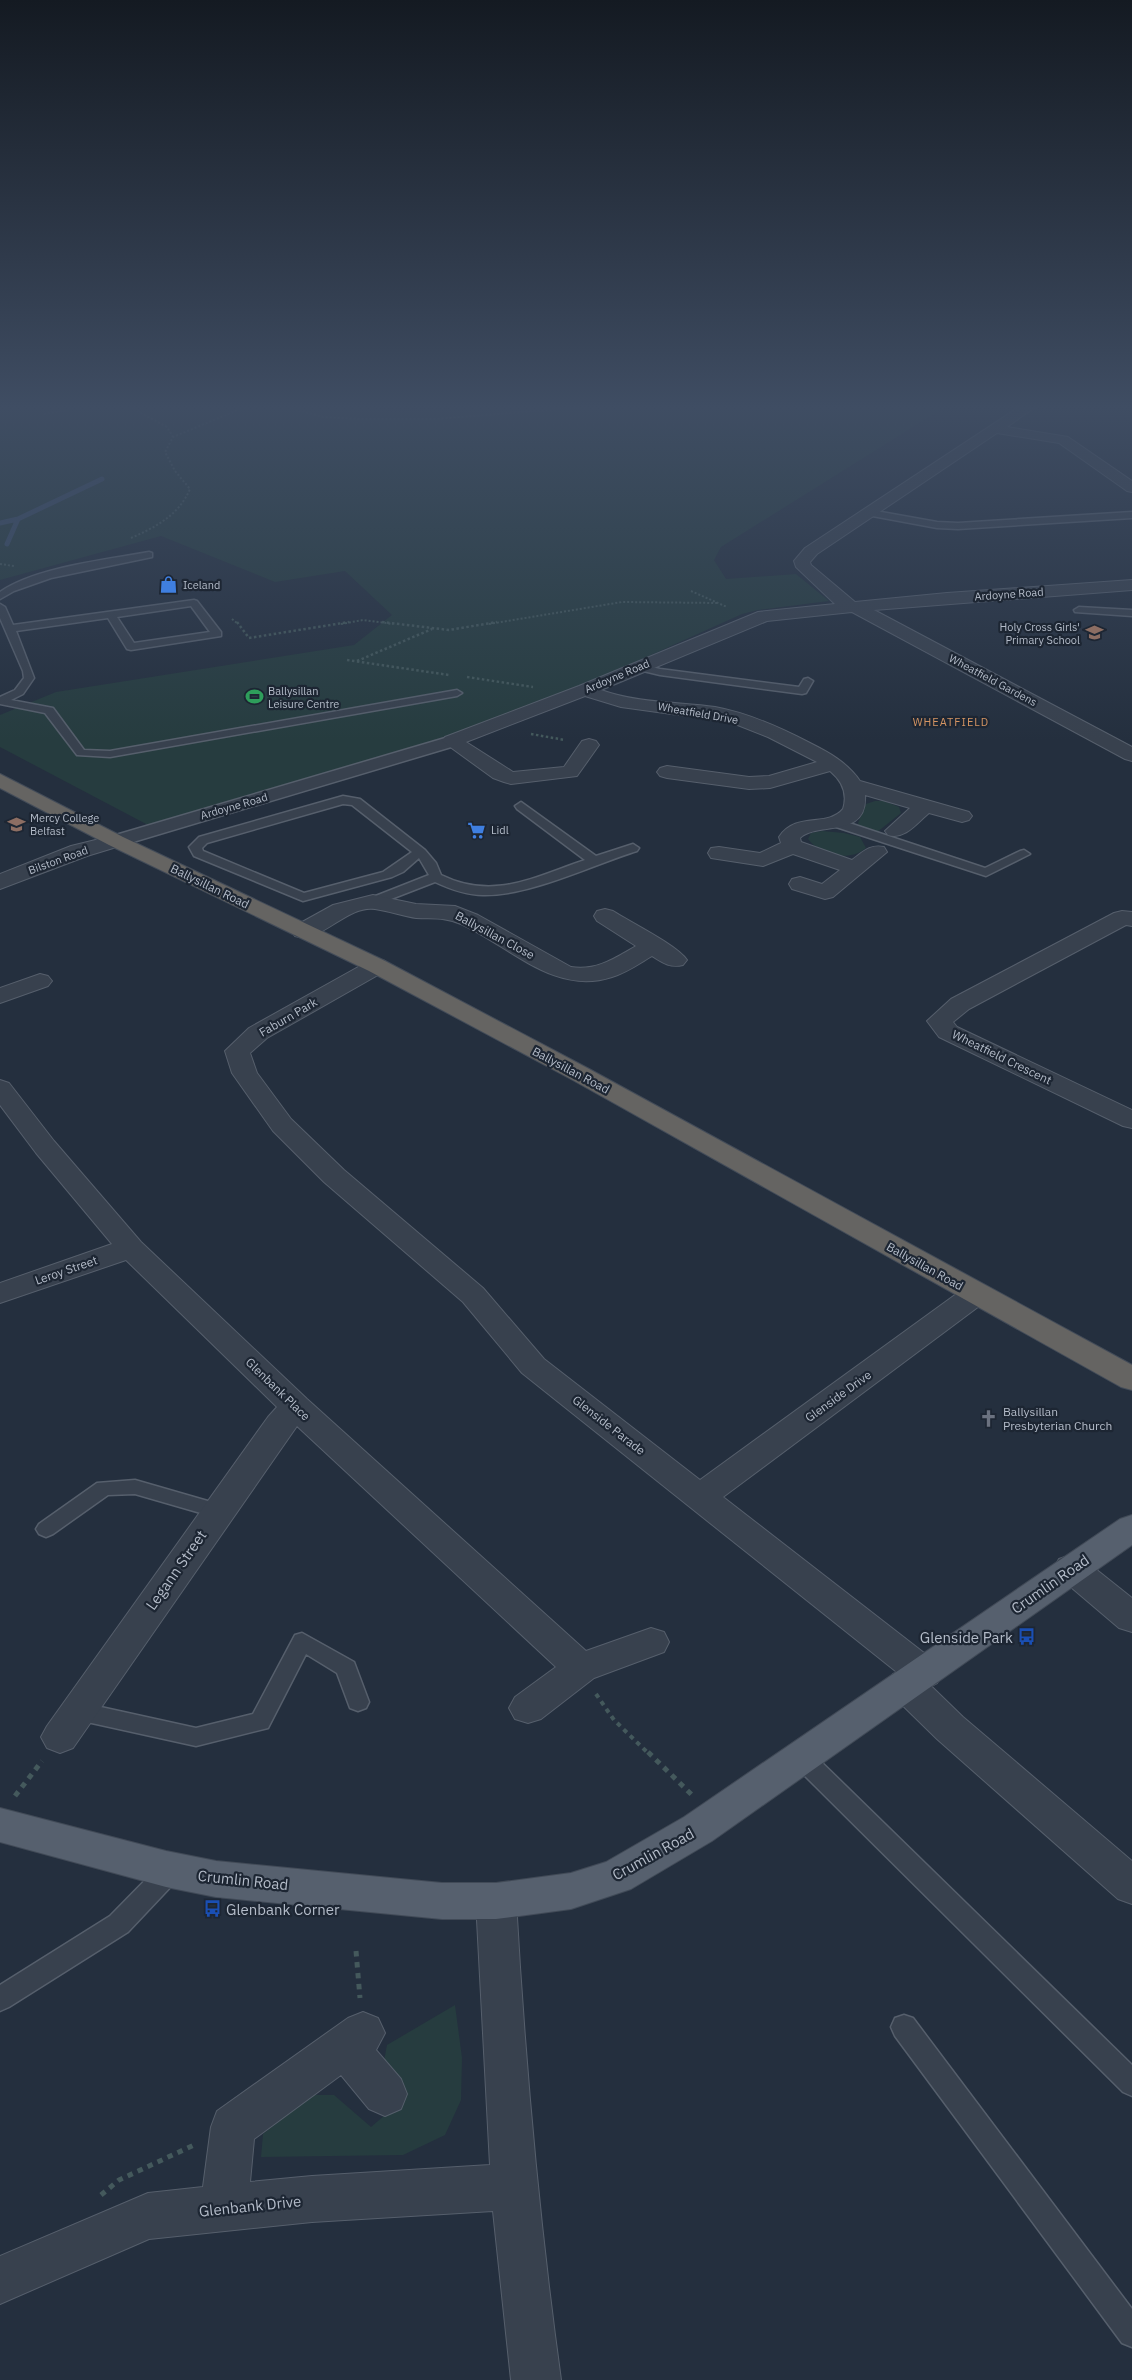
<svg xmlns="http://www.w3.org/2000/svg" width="1132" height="2380" font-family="'IBM Plex Sans',sans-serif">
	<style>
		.green { fill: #263c3f }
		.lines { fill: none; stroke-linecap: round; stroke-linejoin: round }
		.stream { stroke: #394c67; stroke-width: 5 }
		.service-casing { stroke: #565f6c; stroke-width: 3 }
		.pedestrian-casing { stroke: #565f6c; stroke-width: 3 }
		.minor-casing { stroke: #565f6c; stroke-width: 2 }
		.primary-casing { stroke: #414a57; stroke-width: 2 }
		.trunk-casing { stroke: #434c59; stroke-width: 2 }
		.path-far3 { stroke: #44595c; stroke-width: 2; stroke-dasharray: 2 2; stroke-linecap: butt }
		.path-far2 { stroke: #44595c; stroke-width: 2.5; stroke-dasharray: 2.5 2.5; stroke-linecap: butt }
		.path-far1 { stroke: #44595c; stroke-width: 4; stroke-dasharray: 4.5 4.5; stroke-linecap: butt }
		.path { stroke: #44595c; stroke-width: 5; stroke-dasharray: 5.5 5.5; stroke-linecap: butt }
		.service { fill: #38414e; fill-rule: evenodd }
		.pedestrian { fill: #38414e; fill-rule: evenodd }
		.minor { fill: #38414e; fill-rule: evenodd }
		.primary { fill: #56606e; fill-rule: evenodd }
		.trunk { fill: #656462; fill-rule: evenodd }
		.labels { text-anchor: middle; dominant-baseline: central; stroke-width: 4.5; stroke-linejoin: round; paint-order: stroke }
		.far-poi-label { font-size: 11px; fill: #b4bcc9; stroke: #1d2633; text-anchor: start }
		.far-street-label { font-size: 11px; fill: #b4bcc9; stroke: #1d2633 }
		.far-neighbourhood-label { font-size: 11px; letter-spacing: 1px; fill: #d59563; stroke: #1d2633 }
		.street-label { font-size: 12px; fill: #b4bcc9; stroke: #1d2633 }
		.poi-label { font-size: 12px; fill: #b4bcc9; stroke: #1d2633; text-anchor: start }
		.near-street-label { font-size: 15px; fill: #b4bcc9; stroke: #1d2633 }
		.near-poi-label { font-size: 15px; fill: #b4bcc9; stroke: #1d2633; text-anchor: end }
	</style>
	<rect width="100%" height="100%" fill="#242f3e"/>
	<!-- green -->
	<path class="green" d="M 0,407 L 374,407 L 392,412 L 482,407 L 945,407 L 721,547 L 714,560 L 726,579 L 796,574 L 829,601 L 758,610 L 742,614 L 602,677 L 468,730 L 265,794 L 148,825 L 0,747 L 0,715 L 56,692 L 354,645 L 392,615 L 345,571 L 275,582 L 161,536 L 0,580 Z
		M 875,801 L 884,801 L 899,807 L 901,813 L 876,833 L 859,827 L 858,823 L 866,804 Z
		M 822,831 L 844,833 L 860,837 L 866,848 C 850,862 821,856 808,839 L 811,833 Z
		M 455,2005 L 462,2058 L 461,2100 L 445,2135 L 403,2155 L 261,2157 L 263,2134 L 312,2095 L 334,2095 L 371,2127 L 398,2104 L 383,2066 L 387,2045 Z"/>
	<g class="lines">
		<!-- stream -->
		<path class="stream" d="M 0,523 L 18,519 L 102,479
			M 7,544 L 18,519"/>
		<defs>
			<path id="service" d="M 870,510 L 937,522 L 958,523 L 1132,512 L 1132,518 L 958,529 L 937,528 L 867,515 L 867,511 Z
				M 149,552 L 152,553 L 152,557 L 51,578 L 14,591 L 0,599 L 0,592 C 36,567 106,560 149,552 Z
				M 194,600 L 197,601 L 221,632 L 221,636 L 131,650 L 127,649 L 108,618 L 16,631 L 34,678 L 23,694 L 11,700 L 53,708 L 84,750 L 110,751 L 457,690 L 462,693 L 457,696 L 110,757 L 77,755 L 45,713 L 0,704 L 0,697 L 15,690 L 24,678 L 23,671 L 0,618 L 0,604 L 5,607 L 13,625 ZM 191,606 L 210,632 L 134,643 L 117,617 Z
				M 1079,607 L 1132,610 L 1132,616 L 1075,612 L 1074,610 Z
				M 639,664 L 660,669 L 799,687 L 804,679 L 808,678 L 813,681 L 806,693 L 802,694 L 660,675 L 635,669 L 634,667 Z
				M 343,796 L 360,799 L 425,850 L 436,863 L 441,875 C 494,901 534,877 585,860 L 517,809 L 515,806 L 521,802 L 596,856 L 633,844 L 639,848 L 637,851 C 592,865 530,896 483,895 C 466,895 450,889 435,882 L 373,906 L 368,905 L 366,902 L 368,899 L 429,875 L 419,858 L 403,872 L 392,877 L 303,901 L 194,856 L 189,847 L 199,837 ZM 343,804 L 352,805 L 412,852 L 383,872 L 304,893 L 203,851 L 202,848 L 207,843 Z
				M 834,818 L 985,868 L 1020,851 L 1024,850 L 1030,854 L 986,876 L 830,825 L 828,822 L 830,819 Z
				M 135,1480 L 225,1506 L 228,1511 L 225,1516 L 218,1518 L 135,1494 L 108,1495 L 53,1534 L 46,1537 L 39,1534 L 36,1529 L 39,1524 L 97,1483 Z
				M 302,1633 L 354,1662 L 369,1702 L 366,1708 L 358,1711 L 350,1708 L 337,1673 L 306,1654 L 268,1728 L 196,1746 L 78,1720 L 70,1717 L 67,1711 L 70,1705 L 78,1702 L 196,1728 L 253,1714 L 295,1635 Z
				M 802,1748 L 810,1751 L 1132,2065 L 1132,2096 L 1123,2092 L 794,1765 L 791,1758 L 794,1751 Z
				M 171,1859 L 179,1862 L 183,1870 L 179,1878 L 128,1932 L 9,2007 L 0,2011 L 0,1985 L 110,1916 L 163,1862 Z
				M 904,2015 L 913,2018 L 1132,2309 L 1132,2347 L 1122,2343 L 895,2036 L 891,2027 L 895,2018 Z"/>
			<path id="pedestrian" d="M 452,736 L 458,737 L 461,741 L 458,745 L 123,845 L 116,847 L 109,845 L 106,841 L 109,837 Z"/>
			<path id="minor" d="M 1019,407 L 1035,407 L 1007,427 L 1068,437 L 1132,481 L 1132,492 L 1127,491 L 1059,443 L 997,433 L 817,554 L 810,562 L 811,565 L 855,602 L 947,593 L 1132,580 L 1132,590 L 874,610 L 1132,747 L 1132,761 L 1125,759 L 852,612 L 767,621 L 601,690 C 637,703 677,702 715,707 C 748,713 779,727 808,742 C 828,752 847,762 860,781 L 969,812 L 972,816 L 969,820 L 962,822 L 929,813 C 917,823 905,840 888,835 L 885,831 L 910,808 L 865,795 C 868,839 818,821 800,838 L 801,842 L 852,860 C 863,852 870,844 884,847 L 887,852 L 833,897 L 825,899 L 792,889 L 789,884 L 792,879 L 800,877 L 822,884 L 840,870 L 793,854 L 763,866 L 711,858 L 708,853 L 711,848 L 719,847 L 760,853 L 781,843 L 779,837 C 796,811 827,828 843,809 C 848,793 842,781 830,771 L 770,788 L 749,789 L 667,778 L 660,776 L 657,772 L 660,768 L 667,766 L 749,777 L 769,776 L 817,762 L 768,737 L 730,722 L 621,707 L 585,696 L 466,742 L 513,772 L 564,767 L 582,741 L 589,739 L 596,741 L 599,745 L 577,776 L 511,784 L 504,782 L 493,778 L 442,741 L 445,737 L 579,686 L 758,612 L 835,604 L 796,567 L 794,561 L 805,548 Z
				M 116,835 L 123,837 L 127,841 L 123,845 L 87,856 L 0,889 L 0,874 L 71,846 Z
				M 373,895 L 416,904 L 455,906 L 478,915 L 571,967 C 597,971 615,958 636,946 L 597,921 L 594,916 L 597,911 L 605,909 L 613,911 C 630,922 677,945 687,960 L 683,965 C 670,968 663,963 652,956 C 640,963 626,973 612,977 C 554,996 510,946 461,924 C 444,917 434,919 416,918 C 403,916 389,911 375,909 C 346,905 323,943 295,936 L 292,931 L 295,926 L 333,905 Z
				M 1122,911 L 1132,912 L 1132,926 L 1126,925 L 969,1009 L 953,1022 L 957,1027 L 1132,1110 L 1132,1128 L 1123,1126 L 939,1037 L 927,1021 L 951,999 L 1114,913 Z
				M 377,959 L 385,961 L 389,966 L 385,971 L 267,1038 L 250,1053 L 257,1073 L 291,1119 L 344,1170 L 483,1288 L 544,1359 L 700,1480 L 966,1287 L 976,1284 L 986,1287 L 991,1294 L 986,1301 L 723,1497 L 937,1663 L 942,1673 L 937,1683 L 931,1686 L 963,1717 L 1132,1861 L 1132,1904 L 1118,1899 L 937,1739 L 893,1696 L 888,1685 L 893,1674 L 898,1673 L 522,1373 L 463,1302 L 324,1182 L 273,1131 L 232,1073 L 225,1051 L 249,1028 L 369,961 Z
				M 40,974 L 48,976 L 52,981 L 48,986 L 0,1003 L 0,988 Z
				M 0,1080 L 9,1083 L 54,1141 L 141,1242 L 307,1399 L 586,1651 L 651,1628 L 664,1632 L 669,1642 L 664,1652 L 594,1678 L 541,1719 L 528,1723 L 515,1719 L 509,1708 L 515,1697 L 556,1667 L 297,1426 L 73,1748 L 60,1753 L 47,1748 L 41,1737 L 47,1726 L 268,1417 L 277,1407 L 126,1260 L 0,1303 L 0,1283 L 112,1244 L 36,1153 L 0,1105 Z
				M 1071,1555 L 1083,1559 L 1132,1598 L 1132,1632 L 1119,1628 L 1059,1577 L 1054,1568 L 1059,1559 Z
				M 496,1883 L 510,1888 L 516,1901 C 525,2061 539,2221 561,2380 L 511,2380 L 493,2211 L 312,2222 L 149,2239 L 0,2304 L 0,2256 L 148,2193 L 203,2187 L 211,2127 L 217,2111 L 348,2018 L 363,2012 L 378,2018 L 385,2033 L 376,2050 L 401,2079 L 407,2094 L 401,2109 L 385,2116 L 369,2109 L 341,2075 L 254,2139 L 250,2182 L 312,2176 L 490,2165 L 476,1901 L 482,1888 Z"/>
			<path id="primary" d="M 1132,1515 L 1132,1545 L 712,1841 L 631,1889 L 571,1909 L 496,1919 L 442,1919 L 216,1897 L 166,1887 L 0,1842 L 0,1808 L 166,1851 L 216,1861 L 442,1883 L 496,1883 L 571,1873 L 606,1862 L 684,1817 L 1120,1519 Z"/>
			<path id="trunk" d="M 0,774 L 123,837 L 385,961 L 589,1069 L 1132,1365 L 1132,1390 L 1121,1387 L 571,1079 L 369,971 L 109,845 L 0,788 Z"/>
		</defs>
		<!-- service casing -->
		<use href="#service" class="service-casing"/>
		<!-- pedestrian casing -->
		<use href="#pedestrian" class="pedestrian-casing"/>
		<!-- minor casing -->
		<use href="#minor" class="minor-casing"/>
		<!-- primary casing -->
		<use href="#primary" class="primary-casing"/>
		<!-- trunk casing -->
		<use href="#trunk" class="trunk-casing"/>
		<!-- path-far3 -->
		<path class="path-far3" d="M 130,407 L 167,427 L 173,437
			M 287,407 L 323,417 L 358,419 L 436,419 L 585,407
			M 44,414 L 84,407
			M 131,538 C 156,527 179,515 190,489 L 175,471 L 165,452 L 173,437 L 238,410 L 254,407
			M 0,564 L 14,566
			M 691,591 L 727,607
			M 232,619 L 238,624
			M 341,624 L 363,620 L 393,624
			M 489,624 L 622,602 L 719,603"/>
		<!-- path-far2 -->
		<path class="path-far2" d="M 237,622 L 249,638 L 349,622
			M 382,622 L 449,630 L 497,622
			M 347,660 L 449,675
			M 357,661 L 432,629
			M 467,677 L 533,687
			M 531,734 L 565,740"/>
		<!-- path-far1 -->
		<path class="path-far1" d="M 596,1694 L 614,1720 L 649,1754"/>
		<!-- path -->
		<path class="path" d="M 648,1752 L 692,1795
			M 15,1796 L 42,1761
			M 356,1951 L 360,1998
			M 101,2195 L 119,2180 L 194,2145"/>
		<!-- service -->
		<use href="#service" class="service"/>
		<!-- pedestrian -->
		<use href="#pedestrian" class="pedestrian"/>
		<!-- minor -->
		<use href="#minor" class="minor"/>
		<!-- primary -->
		<use href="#primary" class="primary"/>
		<!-- trunk -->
		<use href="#trunk" class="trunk"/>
	</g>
	<!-- sky -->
	<linearGradient id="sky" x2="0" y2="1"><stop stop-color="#141a22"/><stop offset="0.55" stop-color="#3f4d63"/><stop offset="1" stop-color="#3f4d63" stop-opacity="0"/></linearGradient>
	<rect width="1132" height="740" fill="url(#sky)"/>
	<!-- icons -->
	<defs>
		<symbol id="shop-bare" viewBox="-9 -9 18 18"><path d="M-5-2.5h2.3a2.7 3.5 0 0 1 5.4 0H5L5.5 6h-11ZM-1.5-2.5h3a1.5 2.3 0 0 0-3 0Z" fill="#3f7fe0" stroke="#1d2633" stroke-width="2.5" paint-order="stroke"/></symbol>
		<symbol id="school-bare" viewBox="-9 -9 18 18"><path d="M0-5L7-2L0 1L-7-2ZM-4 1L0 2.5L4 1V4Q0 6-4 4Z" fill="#8d6e63" stroke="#1d2633" stroke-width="2.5" paint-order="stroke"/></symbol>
		<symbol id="stadium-bare" viewBox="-9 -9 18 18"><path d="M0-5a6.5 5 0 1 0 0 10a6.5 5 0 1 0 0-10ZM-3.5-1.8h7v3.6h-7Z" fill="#2e9e5b" stroke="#1d2633" stroke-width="2.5" paint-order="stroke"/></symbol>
		<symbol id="supermarket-bare" viewBox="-9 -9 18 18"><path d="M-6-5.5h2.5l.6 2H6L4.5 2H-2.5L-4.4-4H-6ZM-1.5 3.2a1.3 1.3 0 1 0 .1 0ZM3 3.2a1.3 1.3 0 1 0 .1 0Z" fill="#3f7fe0" stroke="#1d2633" stroke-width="2.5" paint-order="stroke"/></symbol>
		<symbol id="church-bare" viewBox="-9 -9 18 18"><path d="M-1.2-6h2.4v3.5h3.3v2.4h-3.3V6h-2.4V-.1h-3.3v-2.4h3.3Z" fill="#6b7280" stroke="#1d2633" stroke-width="2.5" paint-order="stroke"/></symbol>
		<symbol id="bus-bare" viewBox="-9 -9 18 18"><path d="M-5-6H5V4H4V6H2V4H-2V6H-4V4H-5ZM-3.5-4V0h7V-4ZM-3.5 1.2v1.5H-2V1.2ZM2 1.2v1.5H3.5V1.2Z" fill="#1a4fb4" stroke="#1d2633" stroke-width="2.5" paint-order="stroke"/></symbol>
	</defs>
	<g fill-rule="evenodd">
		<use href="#shop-bare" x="156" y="572" width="25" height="25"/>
		<use href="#school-bare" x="1082" y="620" width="25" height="25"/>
		<use href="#stadium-bare" x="242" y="684" width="25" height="25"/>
		<use href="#school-bare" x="4" y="812" width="25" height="25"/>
		<use href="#supermarket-bare" x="464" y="818" width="25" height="25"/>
		<use href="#church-bare" x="976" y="1406" width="25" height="25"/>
		<use href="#bus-bare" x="1014" y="1624" width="25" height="25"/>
		<use href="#bus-bare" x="200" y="1896" width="25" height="25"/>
	</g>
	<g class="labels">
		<!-- far-poi labels -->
		<g class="far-poi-label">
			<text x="183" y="585">Iceland</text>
			<text x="1080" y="627" text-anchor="end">Holy Cross Girls'<tspan x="1080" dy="13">Primary School</tspan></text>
			<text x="268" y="691">Ballysillan<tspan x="268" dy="13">Leisure Centre</tspan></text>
			<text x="30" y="818">Mercy College<tspan x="30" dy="13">Belfast</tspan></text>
			<text x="491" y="830">Lidl</text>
		</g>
		<!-- far-street labels -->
		<g class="far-street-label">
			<text transform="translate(1009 594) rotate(-4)">Ardoyne Road</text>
			<text transform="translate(617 676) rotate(-23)">Ardoyne Road</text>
			<text transform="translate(993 680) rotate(28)">Wheatfield Gardens</text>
			<text transform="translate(698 713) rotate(10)">Wheatfield Drive</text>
			<text transform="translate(234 806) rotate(-16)">Ardoyne Road</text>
			<text transform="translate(58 860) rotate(-20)">Bilston Road</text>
		</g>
		<!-- far-neighbourhood labels -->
		<g class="far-neighbourhood-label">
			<text x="951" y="722">WHEATFIELD</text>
		</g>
		<!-- street labels -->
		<g class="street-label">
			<text transform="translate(210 886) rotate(26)">Ballysillan Road</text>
			<text transform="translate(495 935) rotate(28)">Ballysillan Close</text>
			<text transform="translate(288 1017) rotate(-30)">Faburn Park</text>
			<text transform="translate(1002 1057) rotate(26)">Wheatfield Crescent</text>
			<text transform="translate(571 1070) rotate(28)">Ballysillan Road</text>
			<text transform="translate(925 1266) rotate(29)">Ballysillan Road</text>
			<text transform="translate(66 1270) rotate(-19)">Leroy Street</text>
			<text transform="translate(278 1389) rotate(44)">Glenbank Place</text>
			<text transform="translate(838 1396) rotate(-36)">Glenside Drive</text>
			<text transform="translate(609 1425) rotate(38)">Glenside Parade</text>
		</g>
		<!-- poi labels -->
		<g class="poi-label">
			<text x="1003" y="1411">Ballysillan<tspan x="1003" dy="14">Presbyterian Church</tspan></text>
		</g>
		<!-- near-street labels -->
		<g class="near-street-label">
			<text transform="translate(176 1570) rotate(-55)">Legann Street</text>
			<text transform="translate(1050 1584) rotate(-35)">Crumlin Road</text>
			<text transform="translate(653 1854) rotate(-29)">Crumlin Road</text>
			<text transform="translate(243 1880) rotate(6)">Crumlin Road</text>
			<text transform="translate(250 2206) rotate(-6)">Glenbank Drive</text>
		</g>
		<!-- near-poi labels -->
		<g class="near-poi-label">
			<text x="1013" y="1637">Glenside Park</text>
			<text x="226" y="1909" text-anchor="start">Glenbank Corner</text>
		</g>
	</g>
</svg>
